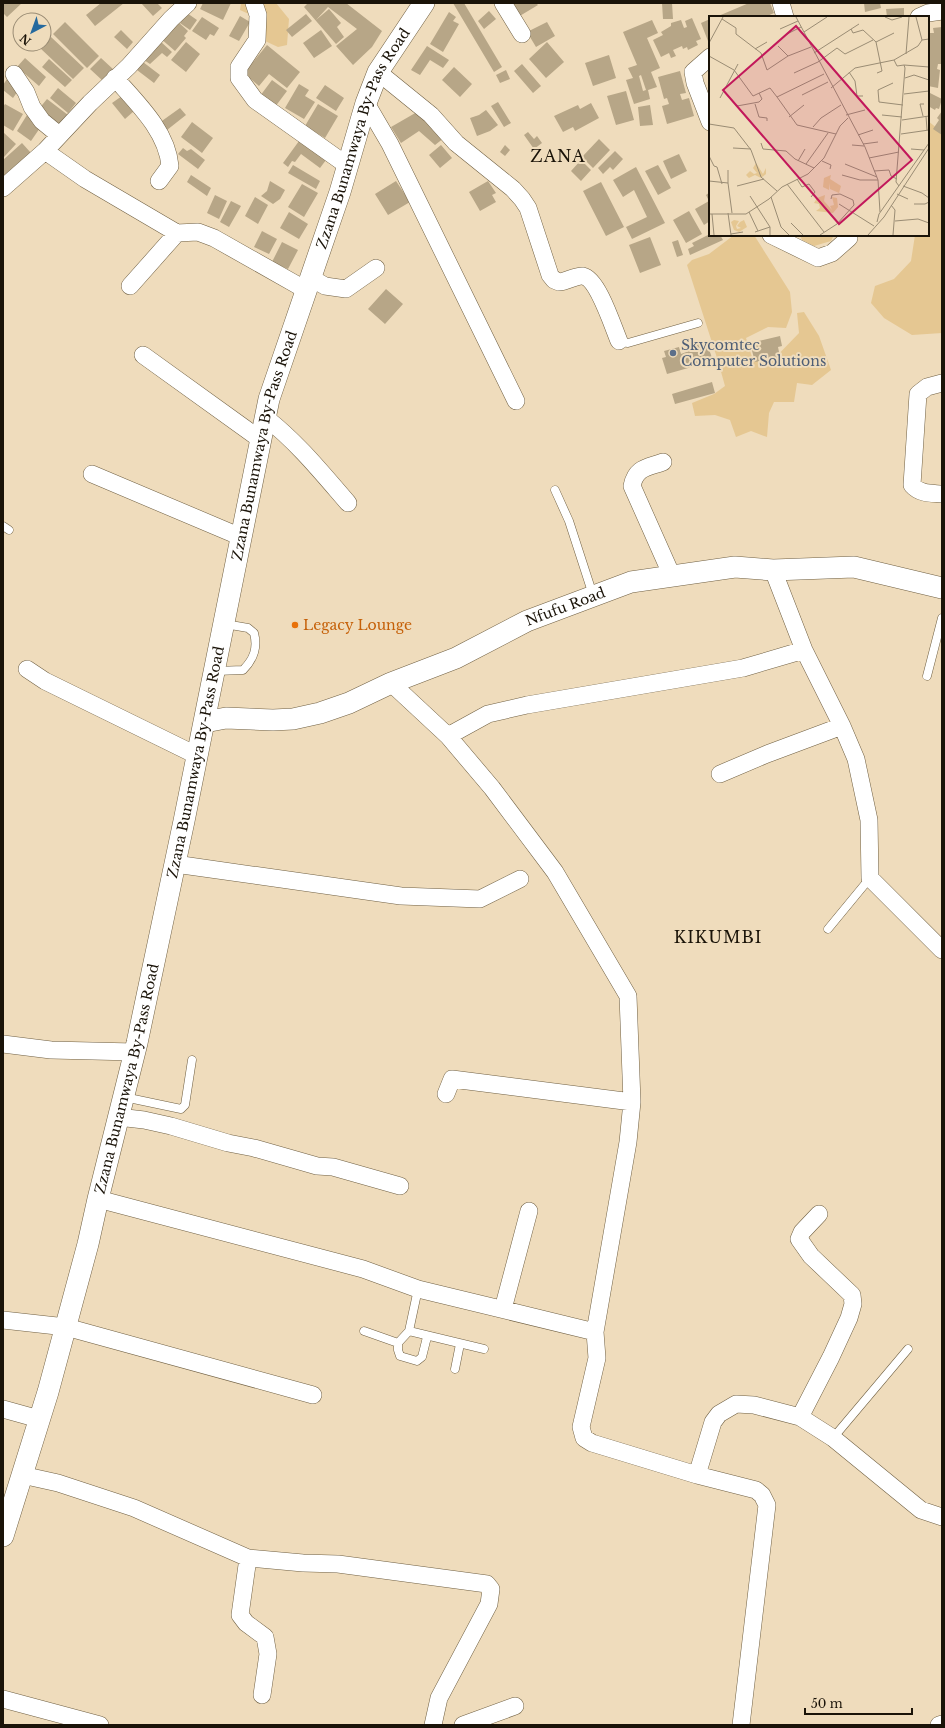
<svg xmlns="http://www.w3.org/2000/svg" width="945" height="1728" font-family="'Libre Baskerville',serif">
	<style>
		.green { fill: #e5c792 }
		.building { fill: #b7a687; fill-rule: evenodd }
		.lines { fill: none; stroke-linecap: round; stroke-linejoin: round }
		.service-casing { stroke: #706043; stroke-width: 9 }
		.minor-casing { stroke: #706043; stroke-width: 18 }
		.tertiary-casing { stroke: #706043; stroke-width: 22 }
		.service { stroke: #fff; stroke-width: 8 }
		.minor { stroke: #fff; stroke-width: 17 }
		.tertiary { stroke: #fff; stroke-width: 21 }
		.service-dot { fill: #5c6f8a; stroke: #efdcbc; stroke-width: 1.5 }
		.food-dot { fill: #e8710a; stroke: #efdcbc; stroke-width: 1.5 }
		.labels { text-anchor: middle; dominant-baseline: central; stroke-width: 4; stroke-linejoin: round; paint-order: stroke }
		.street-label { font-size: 14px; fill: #1a1308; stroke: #efdcbc }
		.service-label { font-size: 14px; fill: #4e5e75; stroke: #efdcbc; text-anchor: start }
		.food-label { font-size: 14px; fill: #c56008; stroke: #efdcbc; text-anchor: start }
		.quarter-label { font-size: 16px; letter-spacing: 1px; fill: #1a1308; stroke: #efdcbc }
		.inset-road { fill: none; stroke: #9a8c74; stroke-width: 1 }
		.view { fill: #c2185b; fill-opacity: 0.15; stroke: #c2185b; stroke-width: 2 }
		.inset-edge { fill: none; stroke: #1a1308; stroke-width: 2 }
	</style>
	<rect width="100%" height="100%" fill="#efdcbc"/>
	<!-- green -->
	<path class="green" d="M 241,3 L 276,3 L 289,19 L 287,45 L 278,47 L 265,41 L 253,16 L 240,10 Z
		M 928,121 L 942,132 L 942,333 L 912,335 L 884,318 L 871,303 L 875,286 L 894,279 L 911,261 L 915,235 L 928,235 Z
		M 734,235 L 754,235 L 790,292 L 792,312 L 786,328 L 768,327 L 746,338 L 752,357 L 771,362 L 799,333 L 797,313 L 804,312 L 819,336 L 831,370 L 812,385 L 797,383 L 794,402 L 774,402 L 769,413 L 767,437 L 751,431 L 736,437 L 730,420 L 715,415 L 695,416 L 692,403 L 714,394 L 725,386 L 718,361 L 687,265 L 692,260 L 709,254 Z
		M 800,235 L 834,235 L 831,241 L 814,246 L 802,240 Z"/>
	<!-- building -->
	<path class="building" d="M 3,3 L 22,3 L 7,17 L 3,13 Z
		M 101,3 L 124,3 L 95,26 L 86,15 Z
		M 141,3 L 157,3 L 162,8 L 153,16 Z
		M 203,3 L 231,3 L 223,20 L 200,9 Z
		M 308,3 L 346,3 L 382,31 L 372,47 L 353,65 L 336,46 L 357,29 L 328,7 L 316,20 L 329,9 L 341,23 L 337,27 L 344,37 L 336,44 L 304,7 Z
		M 453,3 L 464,3 L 502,67 L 494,72 Z
		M 509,3 L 536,3 L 538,5 L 518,17 Z
		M 662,3 L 672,3 L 673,19 L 663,19 Z
		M 749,3 L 770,3 L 774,13 L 765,17 L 716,17 Z
		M 864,3 L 880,3 L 881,8 L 865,12 Z
		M 904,8 L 904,16 L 887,17 L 886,9 Z
		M 489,11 L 496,19 L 484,29 L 478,21 Z
		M 449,12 L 456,17 L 453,21 L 459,24 L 443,52 L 430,44 Z
		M 187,13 L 197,20 L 190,30 L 180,23 Z
		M 306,14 L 312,21 L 292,37 L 286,30 Z
		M 240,16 L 250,22 L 239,41 L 229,36 Z
		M 202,17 L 219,28 L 214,36 L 210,34 L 206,40 L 192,31 Z
		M 692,18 L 701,39 L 696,41 L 698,45 L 688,50 L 687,47 L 683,49 L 682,46 L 673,50 L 676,56 L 671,58 L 669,53 L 661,57 L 653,40 L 663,35 L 661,32 L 671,26 L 671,23 L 681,20 L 684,28 L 687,27 L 685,21 Z
		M 710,19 L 710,40 L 708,41 L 701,23 Z
		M 176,20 L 188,31 L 184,36 L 186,38 L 175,51 L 160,38 Z
		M 652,20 L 658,33 L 647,38 L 660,68 L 651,72 L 657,87 L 648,90 L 650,99 L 634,104 L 626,80 L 633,78 L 628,68 L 637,65 L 623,32 ZM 641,75 L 646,90 L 643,91 L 639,76 Z
		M 65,22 L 99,56 L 87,68 L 53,34 Z
		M 547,22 L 555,36 L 536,47 L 527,32 Z
		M 942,27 L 942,55 L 941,64 L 938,64 L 937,69 L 940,70 L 938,88 L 928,86 L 928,33 L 934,33 L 933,28 Z
		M 121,30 L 133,42 L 127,49 L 114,37 Z
		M 321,30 L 332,46 L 314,58 L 303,43 Z
		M 51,37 L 84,68 L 73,79 L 40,48 Z
		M 160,41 L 172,52 L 167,57 L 162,53 L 150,64 L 144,60 Z
		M 186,42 L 200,54 L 186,72 L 171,60 Z
		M 547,42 L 564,62 L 546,78 L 529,59 Z
		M 267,45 L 300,72 L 287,88 L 269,74 L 259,86 L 244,73 Z
		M 427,46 L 449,60 L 443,68 L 430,60 L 420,75 L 411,70 Z
		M 609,55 L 616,78 L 593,86 L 585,63 Z
		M 25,58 L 46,77 L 39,86 L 17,67 Z
		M 101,58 L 114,70 L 103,81 L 90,69 Z
		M 49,59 L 72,80 L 65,87 L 42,67 Z
		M 143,62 L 160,75 L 154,83 L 137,70 Z
		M 522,64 L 541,86 L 533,93 L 514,71 Z
		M 454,67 L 472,84 L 460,97 L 442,80 Z
		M 506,70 L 510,79 L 500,83 L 496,75 Z
		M 680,71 L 686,93 L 680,94 L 682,100 L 689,98 L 694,116 L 667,124 L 662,106 L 669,104 L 667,98 L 664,99 L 658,77 Z
		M 7,79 L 20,88 L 13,98 L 3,90 L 3,85 Z
		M 272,80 L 287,91 L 275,107 L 260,96 Z
		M 299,84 L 309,90 L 305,96 L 315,102 L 304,119 L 285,108 Z
		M 325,85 L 344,98 L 336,111 L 316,98 Z
		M 58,88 L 76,103 L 68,113 L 50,98 Z
		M 626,91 L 634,120 L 616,125 L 607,96 Z
		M 928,92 L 942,99 L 939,109 L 936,108 L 935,110 L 928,106 Z
		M 122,96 L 134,111 L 125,119 L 112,103 Z
		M 47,99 L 68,115 L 58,127 L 38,110 Z
		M 498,102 L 511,123 L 504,127 L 491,106 Z
		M 591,103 L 599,118 L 575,131 L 573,127 L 563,132 L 554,116 L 578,105 L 580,109 Z
		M 5,104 L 23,114 L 13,131 L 3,125 L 3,107 Z
		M 318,104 L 338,116 L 325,138 L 305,126 Z
		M 650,105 L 653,125 L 640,126 L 638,107 Z
		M 180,108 L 186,115 L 167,130 L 159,123 Z
		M 486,110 L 498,125 L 490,131 L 477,136 L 470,118 L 479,115 Z
		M 942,111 L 942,135 L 933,129 L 939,120 L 937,118 Z
		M 417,112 L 444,138 L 435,145 L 419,131 L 401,143 L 391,127 Z
		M 27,115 L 42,125 L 31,141 L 17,131 Z
		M 192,122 L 213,138 L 202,153 L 181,137 Z
		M 3,132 L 16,144 L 4,157 L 3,156 Z
		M 528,132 L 534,139 L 537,136 L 542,143 L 534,149 L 524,135 Z
		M 599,139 L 610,150 L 593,168 L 582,157 Z
		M 299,141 L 326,160 L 320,168 L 301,154 L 295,162 L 292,161 L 288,167 L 283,163 Z
		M 22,143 L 31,153 L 3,177 L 3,160 Z
		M 441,145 L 452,158 L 440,168 L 429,155 Z
		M 505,145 L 510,150 L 505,156 L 500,152 Z
		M 183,148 L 187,151 L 191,149 L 205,160 L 198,169 L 178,154 Z
		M 615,151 L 623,159 L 613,170 L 610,167 L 603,174 L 598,168 Z
		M 679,154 L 687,171 L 671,179 L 663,161 Z
		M 581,160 L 591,170 L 581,181 L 571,171 Z
		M 293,165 L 320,181 L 316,189 L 288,173 Z
		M 658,165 L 671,188 L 658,195 L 645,171 Z
		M 636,167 L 665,223 L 632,239 L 626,227 L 647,217 L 634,190 L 623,197 L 613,180 Z
		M 191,175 L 211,188 L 207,196 L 187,182 Z
		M 270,181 L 285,190 L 280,199 L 273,204 L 261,196 L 267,191 Z
		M 396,181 L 410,202 L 388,215 L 375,194 Z
		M 488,181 L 496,193 L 492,195 L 496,202 L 480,211 L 469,192 Z
		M 601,182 L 624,227 L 606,236 L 583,191 Z
		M 302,184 L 318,193 L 304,217 L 288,207 Z
		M 710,192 L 710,221 L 704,225 L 695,209 L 709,201 L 706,195 Z
		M 215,195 L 227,201 L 219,219 L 207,213 Z
		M 255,197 L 268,205 L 258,224 L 245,216 Z
		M 231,201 L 241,206 L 229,227 L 220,222 Z
		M 689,211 L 702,234 L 686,243 L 673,220 Z
		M 289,212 L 308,224 L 299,239 L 280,228 Z
		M 262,231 L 277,239 L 269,254 L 254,247 Z
		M 710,234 L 720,235 L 723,240 L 690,255 L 688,249 L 694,246 L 692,243 Z
		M 650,237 L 661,265 L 640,273 L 629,245 Z
		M 678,240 L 683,255 L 677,257 L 672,242 Z
		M 282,242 L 298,250 L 288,269 L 272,262 Z
		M 386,289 L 403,304 L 385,324 L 368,309 Z
		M 780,336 L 782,346 L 778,347 L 780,357 L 755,362 L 750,343 Z
		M 700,341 L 701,344 L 707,343 L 713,361 L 667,374 L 662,358 L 666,357 L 664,351 L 679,347 L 681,354 L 689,351 L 687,345 Z
		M 712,382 L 715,393 L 675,404 L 672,394 Z"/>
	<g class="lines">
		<defs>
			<path id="service" d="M 619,341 L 628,343 L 698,323
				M 555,490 L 569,521 L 593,595
				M 3,526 L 9,530
				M 216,671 L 243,670 C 254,659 258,648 254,633 L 248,628 L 225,624
				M 927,676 L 942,618
				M 828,929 L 870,878
				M 124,1097 L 181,1109 L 185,1105 L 192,1060
				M 418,1289 L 409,1331 L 398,1343 L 398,1350 L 400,1356 L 417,1361 L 422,1357 L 427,1337
				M 364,1331 L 398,1343
				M 409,1331 L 484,1349
				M 455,1369 L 460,1344
				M 833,1438 L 908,1349"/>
			<path id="minor" d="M 254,3 L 258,15 L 257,40 L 239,67 L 239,78 L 255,100 L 348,166
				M 503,3 L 522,34
				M 781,3 L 785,17
				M 919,17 L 928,13 L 942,11
				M 710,57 L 693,72 L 695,83 L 710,122
				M 378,72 L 431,115 L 456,143 L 513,189 L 522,199 L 528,208 L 550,275 L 554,280 L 559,282 C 566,282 576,275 583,276 C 598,279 613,327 619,341
				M 14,74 L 26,92 L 32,107 L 42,121 L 59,135
				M 115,78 C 137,103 167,131 170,166 L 159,181
				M 366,103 L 390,144 L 516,401
				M 45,151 L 85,179 L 177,233 L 198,232 L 214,238 L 306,290
				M 3,188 L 45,151 L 90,103 L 129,66 L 171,19 L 188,3
				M 771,235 L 818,258 L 832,253 L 849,238
				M 311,278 L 325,286 L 346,289 L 376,268
				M 130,286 L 177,233
				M 143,355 L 261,440
				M 942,383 L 927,387 L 918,394 L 912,485 C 920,494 930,493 942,494
				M 266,418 C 297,442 322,473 348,503
				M 663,462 C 647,468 636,467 632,486 L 672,576
				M 92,474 L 241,537
				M 773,570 L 804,650 L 842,726 L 856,759 L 869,820 L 870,878 L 942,950
				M 27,669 L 45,681 L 198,756
				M 391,683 L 448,736 L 492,788 L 555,872 L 628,996 L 632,1102 L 628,1142 L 595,1332
				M 448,736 L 488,714 L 527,705 L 743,668 L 804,650
				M 720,774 L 767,754 L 842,726
				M 175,864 L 401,896 L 480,899 L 520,879
				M 3,1044 L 51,1050 L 134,1052
				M 446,1094 L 452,1079 L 632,1102
				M 118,1117 L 144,1120 L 171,1126 L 228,1143 L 254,1148 L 317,1166 L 333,1167 L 400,1186
				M 98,1199 L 363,1269 L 418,1289 L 595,1332 L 597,1358 L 581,1427 L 584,1438 L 592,1443 L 697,1475 L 756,1490 L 762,1495 L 767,1505 L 741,1725
				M 503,1309 L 529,1211
				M 3,1320 L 66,1327 L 313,1395
				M 3,1409 L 39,1419
				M 800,1417 L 831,1357 L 849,1318 L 853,1304 L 852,1295 L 811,1256 L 799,1239 L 802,1232 L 819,1214
				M 22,1475 L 58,1483 L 134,1508 L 248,1558 L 303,1563 L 338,1564 L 487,1584 L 491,1589 L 489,1604 L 439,1698 L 433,1725
				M 697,1475 L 713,1422 L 719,1414 L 736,1404 L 754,1405 L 800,1417 L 833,1438 L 921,1510 L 942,1517
				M 248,1558 L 240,1615 L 246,1623 L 265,1637 L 268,1654 L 262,1695
				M 3,1699 L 100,1725
				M 463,1725 L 515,1706
				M 939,1725 L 942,1724"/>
			<g id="tertiary">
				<path id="s1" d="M 205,722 L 226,718 L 273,720 L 293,719 L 320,713 L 349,703 L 391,683 L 456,658 L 527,621 L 631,582 L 735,567 L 773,570 L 854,567 L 942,588"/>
				<path id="s2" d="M 3,1536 L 48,1392 L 88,1244 L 98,1199 L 137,1043 L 184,821 L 269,399 L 340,192 L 366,103 L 378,72 L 424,3"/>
			</g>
		</defs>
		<!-- service casing -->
		<use href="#service" class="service-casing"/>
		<!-- minor casing -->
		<use href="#minor" class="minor-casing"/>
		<!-- tertiary casing -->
		<use href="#tertiary" class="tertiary-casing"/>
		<!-- service -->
		<use href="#service" class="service"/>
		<!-- minor -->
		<use href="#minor" class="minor"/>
		<!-- tertiary -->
		<use href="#tertiary" class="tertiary"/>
	</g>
	<!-- markers -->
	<circle class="service-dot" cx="673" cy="353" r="4"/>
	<circle class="food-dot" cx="295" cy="625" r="4"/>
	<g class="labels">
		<!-- street labels -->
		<g class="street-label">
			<text stroke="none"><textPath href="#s2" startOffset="1446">Zzana Bunamwaya By-Pass Road</textPath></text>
			<text stroke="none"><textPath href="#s2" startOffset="1122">Zzana Bunamwaya By-Pass Road</textPath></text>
			<text stroke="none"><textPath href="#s1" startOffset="384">Nfufu Road</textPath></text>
			<text stroke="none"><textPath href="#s2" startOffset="798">Zzana Bunamwaya By-Pass Road</textPath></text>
			<text stroke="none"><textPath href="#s2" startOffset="474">Zzana Bunamwaya By-Pass Road</textPath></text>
		</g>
		<!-- service labels -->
		<g class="service-label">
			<text x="681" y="345">Skycomtec<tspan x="681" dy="16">Computer Solutions</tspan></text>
		</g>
		<!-- food labels -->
		<g class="food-label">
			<text x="303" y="625">Legacy Lounge</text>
		</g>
		<!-- quarter labels -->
		<g class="quarter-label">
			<text x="558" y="156">ZANA</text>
			<text x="718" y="937">KIKUMBI</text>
		</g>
	</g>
	<!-- overview -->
	<g transform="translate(709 16)">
		<rect width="220" height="220" fill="#efdcbc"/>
		<path d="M 47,147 L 54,158 L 57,152 L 57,158 L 52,162 L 46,159 L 40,162 L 37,159 L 41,155 L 45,158 L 48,157 L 44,152 ZM 122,159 L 121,163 L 132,170 L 130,177 L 121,173 L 121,167 L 120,174 L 114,171 L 115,162 ZM 116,179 L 115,185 L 123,194 L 121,190 L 125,189 L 123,181 L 128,182 L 129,191 L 124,197 L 107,195 L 111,192 L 110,188 L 105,187 L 108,182 ZM 25,204 L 30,205 L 27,210 L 28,213 L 32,212 L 28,210 L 31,206 L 35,204 L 38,211 L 30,216 L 25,214 L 22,206 Z" fill="#e5c792"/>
		<path class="inset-road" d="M 87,1 L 156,131 L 169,164 L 171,196M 176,1 L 183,4 L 193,1M 207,1 L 213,24M 13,3 L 27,12 L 27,18 L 52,37 L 58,54 L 79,40 L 102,31M 71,13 L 89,5M 142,13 L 144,17 L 154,14 L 167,26 L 173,55 L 168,57M 95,16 L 118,1M 78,18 L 92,11M 167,26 L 185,17M 0,27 L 14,1M 69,30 L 79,40M 46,33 L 58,26M 105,37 L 150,8M 197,38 L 200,1M 0,40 L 25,54 L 44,80 L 61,72 L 68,81 L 115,58M 185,44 L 188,50 L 195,49 L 196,52 L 187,166 L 190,170M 195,49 L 220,51M 140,56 L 146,65 L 148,80 L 154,80M 85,57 L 109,46 L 128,32 L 136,38 L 164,24M 196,62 L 205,59 L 220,64M 184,67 L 169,74 L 170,86 L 194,89M 122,72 L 146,52 L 185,44 L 209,30 L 213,24 L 220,23M 195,78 L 220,75M 93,79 L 119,66M 68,81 L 88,109 L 127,118M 11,82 L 29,48M 46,88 L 50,101 L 58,102 L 58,105M 28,90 L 50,86 L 53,83 L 50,77M 137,99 L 156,94M 173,99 L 193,101M 214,100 L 211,88 L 215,88M 217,100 L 218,114M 80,101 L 95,89M 193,104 L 220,100M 0,108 L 25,112 L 42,134 L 52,161 L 68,175M 104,111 L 112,102 L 132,89M 192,118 L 220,114M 149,119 L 164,114M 52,127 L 54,133 L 77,135 L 86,143 L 105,152M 154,128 L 169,126M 143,129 L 155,130M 24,132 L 42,133M 202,133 L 215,134M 0,140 L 5,150 L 8,151 L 13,168M 160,142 L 190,136M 89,145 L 96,133M 113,145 L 122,149 L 121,153M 97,148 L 119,117M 136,148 L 168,161M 165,155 L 180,154 L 182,160 L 188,163M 133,159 L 151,164 L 169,164M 88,163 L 93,171 L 100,168 L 106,176 L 102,181M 0,165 L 19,167 L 23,197M 19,167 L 19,154M 78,168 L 115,216M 28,170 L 55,163M 194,170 L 213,177 L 220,182M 188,178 L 199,183M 41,180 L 61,211 L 61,219M 62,181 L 72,211 L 80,219M 130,188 L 165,210M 205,188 L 216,188 L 220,186M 182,189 L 186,194 L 184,219M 40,196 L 49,215M 19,197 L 22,219M 0,198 L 37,198 L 60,183 L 73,171 L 99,158 L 115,142 L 131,110 L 139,102M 3,198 L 5,219M 186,205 L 209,203 L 220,207M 168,206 L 170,198 L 220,127M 82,207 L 94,219M 46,216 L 61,211M 22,218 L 34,216M 111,219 L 128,208 L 145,189 L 144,184 L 131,178 L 123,179 L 122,183M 159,219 L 175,201 L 220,132"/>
		<path class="view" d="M 87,10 L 203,144 L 130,208 L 14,74 Z"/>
		<rect width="220" height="220" class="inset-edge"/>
	</g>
	<!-- border -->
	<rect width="945" height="1728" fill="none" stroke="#1a1308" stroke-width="8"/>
	<!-- north arrow -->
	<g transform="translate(32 32) rotate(221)"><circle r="19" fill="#efdcbc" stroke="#9a8c74"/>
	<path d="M0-3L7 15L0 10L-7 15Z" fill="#25699e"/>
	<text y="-6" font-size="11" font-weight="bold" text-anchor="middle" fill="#1a1308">N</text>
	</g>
	<!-- scale -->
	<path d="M805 1708v6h107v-6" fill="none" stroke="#1a1308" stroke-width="2"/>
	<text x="811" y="1708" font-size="12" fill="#1a1308" stroke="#efdcbc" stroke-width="3" paint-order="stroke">50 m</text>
</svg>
